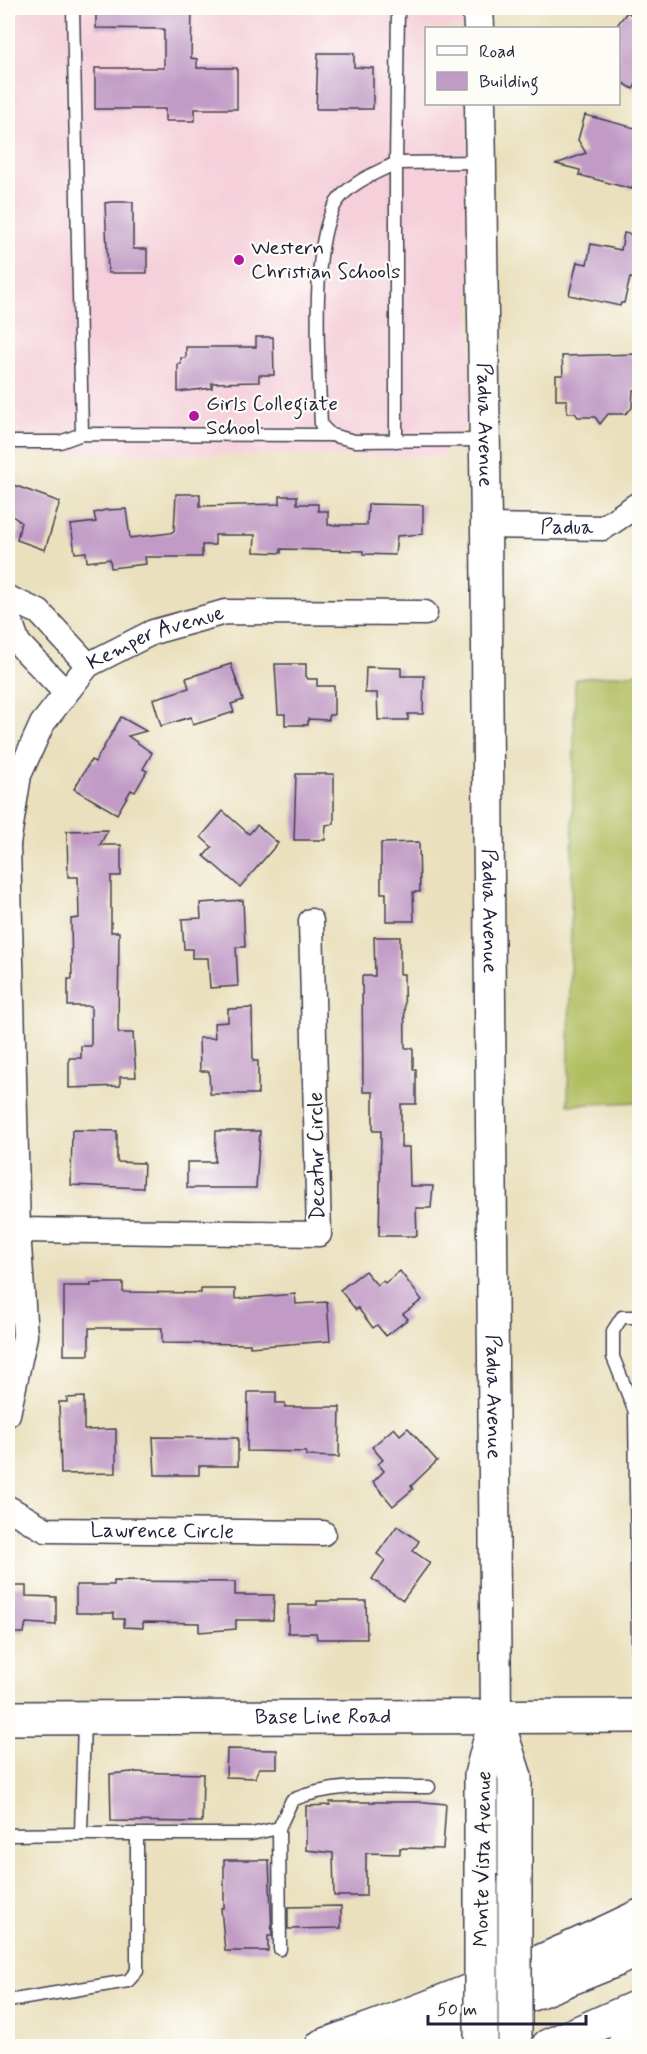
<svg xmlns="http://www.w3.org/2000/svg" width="647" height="2054" viewBox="0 0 647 2054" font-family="Mynerve,sans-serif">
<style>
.built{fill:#f5cfda}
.grass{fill:#b0be60;stroke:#69704e;stroke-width:1.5}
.building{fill:#c19bc6}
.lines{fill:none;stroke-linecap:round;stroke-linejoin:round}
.service-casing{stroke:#403e4e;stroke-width:15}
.minor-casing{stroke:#403e4e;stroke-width:27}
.tertiary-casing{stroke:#403e4e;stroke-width:33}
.primary-casing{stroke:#403e4e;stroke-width:36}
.motorway-casing{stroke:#403e4e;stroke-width:36}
.service{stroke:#fff;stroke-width:12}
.minor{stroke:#fff;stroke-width:24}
.tertiary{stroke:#fff;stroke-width:30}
.primary{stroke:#fff;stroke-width:33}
.motorway{stroke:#fff;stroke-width:33}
.primary-bridge-casing{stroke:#403e4e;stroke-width:36;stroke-linecap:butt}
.primary-bridge{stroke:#fff;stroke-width:33}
.poi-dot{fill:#b5179e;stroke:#fdfcf7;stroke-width:2}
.labels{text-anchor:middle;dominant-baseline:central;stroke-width:4.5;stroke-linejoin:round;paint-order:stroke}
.poi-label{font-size:21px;fill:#22223b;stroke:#fdfcf7;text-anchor:start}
.street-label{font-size:21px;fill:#22223b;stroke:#fdfcf7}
</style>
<rect width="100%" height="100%" fill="#fdfcf7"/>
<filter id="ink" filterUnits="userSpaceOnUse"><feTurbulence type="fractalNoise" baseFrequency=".0167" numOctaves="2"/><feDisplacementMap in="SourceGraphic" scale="12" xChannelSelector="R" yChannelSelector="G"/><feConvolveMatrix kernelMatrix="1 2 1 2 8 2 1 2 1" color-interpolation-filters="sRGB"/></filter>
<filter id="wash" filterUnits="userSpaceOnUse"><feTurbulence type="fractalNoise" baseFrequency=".008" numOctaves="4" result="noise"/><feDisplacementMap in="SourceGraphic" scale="24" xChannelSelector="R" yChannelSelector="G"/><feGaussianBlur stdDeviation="1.35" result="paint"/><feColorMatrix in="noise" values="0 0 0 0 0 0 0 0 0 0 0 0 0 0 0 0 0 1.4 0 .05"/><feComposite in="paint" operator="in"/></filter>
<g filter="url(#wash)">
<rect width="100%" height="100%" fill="#eae0bd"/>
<path class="built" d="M8,8H466V28H426V104H467L472,416L442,457L8,453Z"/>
<path class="grass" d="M639,673V1102L568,1105L575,679Z"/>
<g id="blocks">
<g class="building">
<path d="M96,8H192L191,58L197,59V68H237V109H195V121H165V109H95V68H164V29L96,28Z"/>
<path d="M627,12L639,19V80L633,89L618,80V24Z"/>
<path d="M318,53H354V67L373,68V109H316Z"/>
<path d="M585,115L639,129V161L632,189L579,175L580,170L556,164L586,153L578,140Z"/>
<path d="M112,202H133V249H147V273H108L105,203Z"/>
<path d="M624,233L639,236V279L630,278L624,303H621L620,306L569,295L577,262L587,264L591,244L621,250Z"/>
<path d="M256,337H273L274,375H259V382L212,383V388L178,392V364H181V358H186V347H256Z"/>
<path d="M639,354V390H633L632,408L625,414H608L600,424L595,417H578L575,413H567V400H556V375H563L562,356Z"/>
<path d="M8,483L60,502L45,550L17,540L21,522L8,513Z"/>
<path d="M176,494H200V506L280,504V496H297V504H318V511H328V525H367L368,504L423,505V534L397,536L395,555L363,554V551L281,549V553L254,552L255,535H215V545H202V557H145L146,564L111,568L110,559L87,562L86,552L75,553L71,525L96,522L94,513L106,510L126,509L130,538L170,533L174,531Z"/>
<path d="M231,664L243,700L231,704L234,712L193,725L191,717L161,726L153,699L189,688L186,678Z"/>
<path d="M275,664H306V676L308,679H317V686H334V715H329V720L308,719V725H285V714H278Z"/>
<path d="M366,667L401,668V676H424L423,714H408V720H378L377,693H365Z"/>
<path d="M121,717L146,731L128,736L152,753L143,769L147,771L135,792L131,790L117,814L74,789L91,760L95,762Z"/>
<path d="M296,774H334V824L326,825L325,840H294Z"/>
<path d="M223,811L249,834L257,825L278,843L240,887L204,856L212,847L201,837Z"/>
<path d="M108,830L100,845H121V876H111V932H119L118,1030L119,1033H133L136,1077H120V1086L69,1088V1058H81V1046H91V1006H68V979H72L71,919L79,918L78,877H68L67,831Z"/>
<path d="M419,842L420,892H413L414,921H386V893H381V843Z"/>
<path d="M243,900L245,947H236L238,986L210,988L208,958H192V949H184L182,919L201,918L200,903Z"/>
<path d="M374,937H400V974H404L405,1048H413V1069H416V1104H401V1147H409L410,1186H433L431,1208H416L417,1236H379L381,1131H373V1092H363L362,976H375Z"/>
<path d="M252,1008L253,1061H258V1094H210L209,1071H200L199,1038H215L214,1023L228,1022V1009Z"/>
<path d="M72,1130L117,1131V1162L144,1163L143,1188L71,1185Z"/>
<path d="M216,1131H260L256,1188H187V1162H215Z"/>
<path d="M365,1271L377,1285L383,1281L385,1283L400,1271L422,1300L403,1314L408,1319L386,1336L377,1325L373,1328L358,1308L356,1310L340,1290Z"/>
<path d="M91,1283H123V1292L201,1293V1289H235V1299L295,1294L296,1304L327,1302L330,1341L250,1347V1344L162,1343V1328H89V1355H64V1286H91Z"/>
<path d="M248,1392H276V1403H285V1407H340L339,1457L306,1456V1452L247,1451Z"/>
<path d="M84,1397V1430L116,1429V1473L61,1474L59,1402H67V1398Z"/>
<path d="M394,1428L400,1435L408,1428L437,1461L411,1486L413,1489L393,1506L373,1482L384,1471L378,1464L383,1460L372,1447Z"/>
<path d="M153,1437L238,1438V1466H199V1475H155Z"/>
<path d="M397,1526L419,1541L413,1551L430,1563L403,1600L372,1579L385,1560L377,1554Z"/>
<path d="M114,1581L235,1582V1595H274L273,1620H236V1629L199,1632V1623L143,1622V1628L124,1627V1619H114V1613H76V1585H114Z"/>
<path d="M8,1586H26V1596L56,1597V1625L26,1623L24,1633H8Z"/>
<path d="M317,1601H366L367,1639H317L316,1633H288V1605H317Z"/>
<path d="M227,1749L277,1750V1768H259L255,1778L226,1777Z"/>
<path d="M132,1772L203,1774L202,1822L111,1821L110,1774Z"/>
<path d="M330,1802H425L446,1804L443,1849L400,1848V1854L366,1853V1896H334L333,1853L306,1850V1806L330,1805Z"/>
<path d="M224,1860H269L272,1936H268V1951H225L221,1908H224Z"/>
<path d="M341,1906V1928L288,1929V1907Z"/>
</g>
</g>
</g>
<g filter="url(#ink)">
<use href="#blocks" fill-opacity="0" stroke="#403e4e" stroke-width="1.5"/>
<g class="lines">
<defs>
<g id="service">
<path d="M73,8L82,434"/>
<path d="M398,8L396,163C376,173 349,183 336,203C309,248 319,371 321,425L331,435L355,441L485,440"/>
<path d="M396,441V163L481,162"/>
<path d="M8,442H60L82,434L331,435"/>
<path d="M639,1715L635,1412L613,1357V1331L622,1317H640"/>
<path d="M84,1719L81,1834H251L279,1828L292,1800C336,1782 382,1787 429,1787"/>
<path d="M279,1828L280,1949"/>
<path d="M8,1835L81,1834"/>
<path d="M8,2001L128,1981L137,1971V1835"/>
</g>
<g id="minor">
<path id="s1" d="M486,526L603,528L640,503"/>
<path d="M8,598L39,612L88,665"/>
<path d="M8,615L18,643L65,692"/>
<path id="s2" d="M8,844L19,775L42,724L88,665L153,632L225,612L425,613"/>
<path d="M8,847L18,1230L25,1336L8,1414"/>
<path d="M18,1230L319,1234L311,921"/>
<path id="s3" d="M8,1508L46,1530L323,1533"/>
</g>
<g id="tertiary">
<path d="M478,8L479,28"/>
<path id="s4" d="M480,104L486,526L496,1717"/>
</g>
<g id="primary">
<path d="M496,1717L515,1777V1874"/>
<path id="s5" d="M8,1718L640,1716"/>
<path d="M481,1885V1775L496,1717"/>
</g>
<g id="motorway">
<path d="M322,2046C430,2009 536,1966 640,1916"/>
<path d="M402,2046L616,1960L640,1948"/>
<path d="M548,2046L640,2006"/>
<path d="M624,2046L640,2040"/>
</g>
</defs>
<use href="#service" class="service-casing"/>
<use href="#minor" class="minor-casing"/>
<use href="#tertiary" class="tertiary-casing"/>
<use href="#primary" class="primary-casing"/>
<use href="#motorway" class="motorway-casing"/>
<use href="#service" class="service"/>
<use href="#minor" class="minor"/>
<use href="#tertiary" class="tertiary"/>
<use href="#primary" class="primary"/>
<use href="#motorway" class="motorway"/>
<defs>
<g id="primary-bridge">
<path d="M515,1874V2046"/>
<path d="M481,1885V2046"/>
</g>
</defs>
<use href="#primary-bridge" class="primary-bridge-casing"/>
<use href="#primary-bridge" class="primary-bridge"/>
</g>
</g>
<g class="poi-dot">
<circle cx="239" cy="260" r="6"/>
<circle cx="194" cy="416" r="6"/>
</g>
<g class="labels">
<g class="poi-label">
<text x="251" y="248">Western<tspan x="251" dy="24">Christian Schools</tspan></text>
<text x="206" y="404">Girls Collegiate<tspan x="206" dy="24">School</tspan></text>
</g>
<g class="street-label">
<text stroke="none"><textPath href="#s4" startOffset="321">Padua Avenue</textPath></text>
<text stroke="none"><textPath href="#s1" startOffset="81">Padua</textPath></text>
<text stroke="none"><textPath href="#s2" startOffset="274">Kemper Avenue</textPath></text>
<text stroke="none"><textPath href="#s4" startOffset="807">Padua Avenue</textPath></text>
<text transform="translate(317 1156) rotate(-91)">Decatur Circle</text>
<text stroke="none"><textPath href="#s4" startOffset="1293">Padua Avenue</textPath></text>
<text stroke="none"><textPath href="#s3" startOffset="160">Lawrence Circle</textPath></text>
<text stroke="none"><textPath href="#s5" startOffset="315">Base Line Road</textPath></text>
<text transform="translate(483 1859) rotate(-89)">Monte Vista Avenue</text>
</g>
</g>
<rect width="647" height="2054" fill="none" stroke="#fdfcf7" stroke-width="30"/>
<rect x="425" y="27" width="195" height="78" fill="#fdfcf7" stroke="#a5a5ac" stroke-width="1.5"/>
<rect x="437" y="46" width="30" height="9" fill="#ffffff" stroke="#a5a5ac" stroke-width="1.5"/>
<text x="479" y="57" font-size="18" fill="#22223b">Road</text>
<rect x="437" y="72" width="30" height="18" fill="#c19bc6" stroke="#a5a5ac" stroke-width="1.5"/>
<text x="479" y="87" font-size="18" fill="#22223b">Building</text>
<path d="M428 2015v9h158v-9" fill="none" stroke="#22223b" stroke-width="3"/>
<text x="437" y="2015" font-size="18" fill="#22223b" stroke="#fdfcf7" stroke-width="4.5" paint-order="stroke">50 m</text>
</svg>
